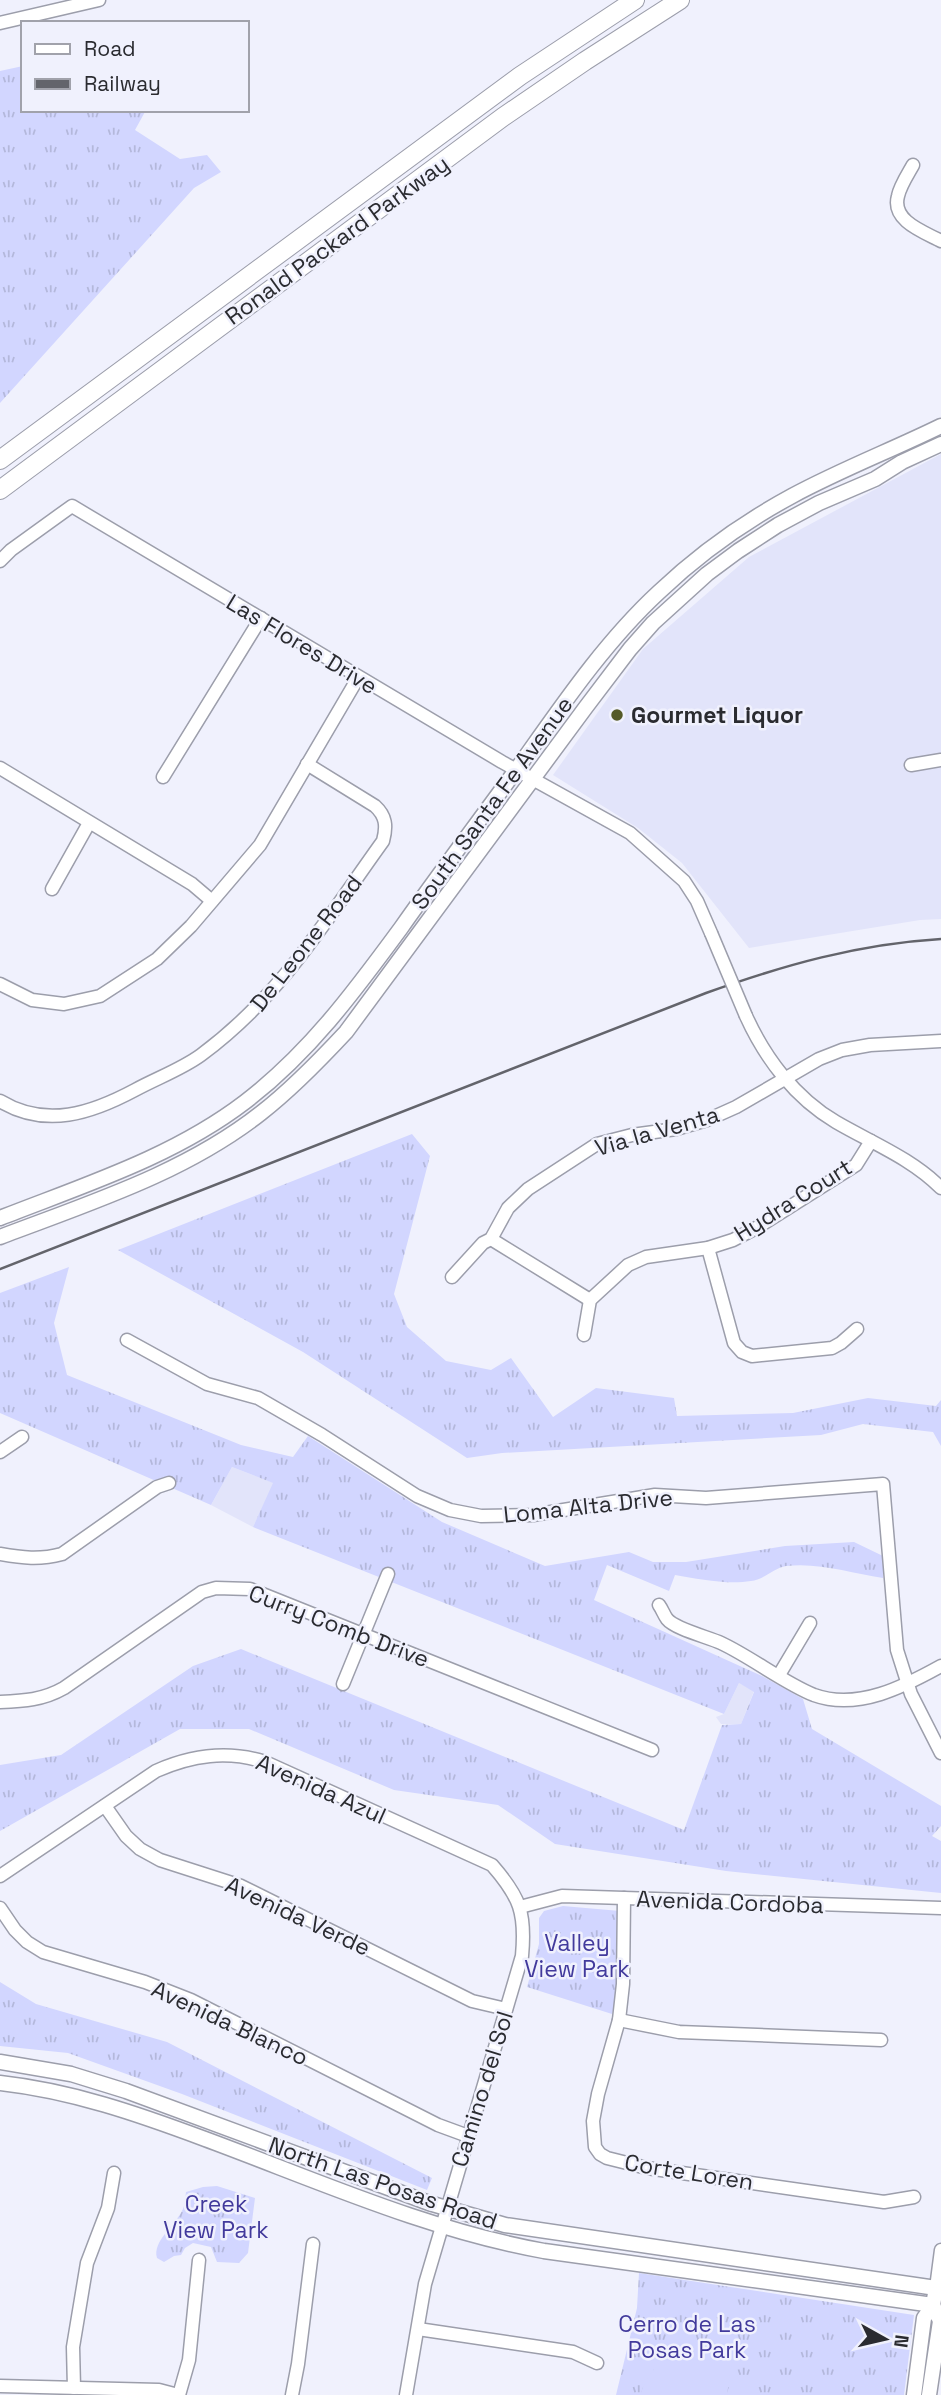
<svg xmlns="http://www.w3.org/2000/svg" width="941" height="2395" viewBox="0 0 941 2395" font-family="'Space Grotesk',sans-serif">
<style>
.built{fill:#e2e4fa}
.grass{fill:url(#grass-tufts)}
.garden{fill:#d2d6ff}
.lines{fill:none;stroke-linecap:round;stroke-linejoin:round}
.minor-casing{stroke:#9c9eab;stroke-width:15}
.major-casing{stroke:#9c9eab;stroke-width:17}
.highway-casing{stroke:#9c9eab;stroke-width:20}
.minor{stroke:#fff;stroke-width:12}
.major{stroke:#fff;stroke-width:14}
.highway{stroke:#fff;stroke-width:18}
.rail{stroke:#63646b;stroke-width:2.5}
.minor-bridge-casing{stroke:#9c9eab;stroke-width:15;stroke-linecap:butt}
.minor-bridge{stroke:#fff;stroke-width:12}
.poi-dot{fill:#555a28;stroke:#f0f1fd;stroke-width:2.5}
.labels{text-anchor:middle;dominant-baseline:central;stroke-width:5;stroke-linejoin:round;paint-order:stroke}
.street-label{font-size:23px;fill:#2a2b30;stroke:#f0f1fd}
.poi-label{font-size:23px;font-weight:bold;fill:#2a2b30;stroke:#f0f1fd;text-anchor:start}
.park-label{font-size:23px;fill:#423a9c;stroke:#f0f1fd}
</style>
<defs>
<pattern id="grass-tufts" width="24" height="20" patternUnits="userSpaceOnUse" patternTransform="scale(1.75)"><rect width="24" height="20" fill="#d2d6ff"/><path d="M3 7l-1-3M5 7V3M7 7l1-3M15 17l-1-3M17 17v-4M19 17l1-3" fill="none" stroke="#b4b8db"/></pattern>
</defs>
<rect width="100%" height="100%" fill="#f0f1fd"/>
<g class="built">
<path d="M941,454V919L920,920L749,948L682,863L638,828L553,775L643,649L749,557Z"/>
<path d="M232,1467L274,1483L253,1527L211,1505Z"/>
<path d="M739,1683L754,1691L741,1724H721L716,1717L724,1714Z"/>
</g>
<g class="grass">
<path d="M23,66V110H146L135,130L180,159L207,155L221,172L194,188L0,403V71Z"/>
<path d="M412,1134L430,1156L394,1294L407,1327L446,1361L491,1370L511,1358L553,1417L596,1388L674,1398L677,1416L793,1413L868,1398L936,1406L941,1400V1446L933,1432L863,1424L821,1435L502,1453L467,1458L303,1352L118,1250Z"/>
<path d="M69,1267L54,1323L67,1375L241,1445L293,1457L308,1436L442,1522L545,1566L629,1552L653,1562H686L785,1546L854,1542L883,1556V1578C851,1573 818,1562 786,1566C774,1568 763,1580 751,1581C727,1585 699,1579 675,1575L669,1591L607,1565L594,1600L762,1676L803,1699L812,1729L941,1806V1826L932,1836L941,1841V1893L726,1871L555,1844L498,1805L394,1790L249,1729H180L0,1831V1765L61,1755L193,1666L241,1649L684,1830L722,1725L741,1724L754,1692L739,1683L724,1714L253,1527L273,1483L232,1467L211,1505L0,1413V1293Z"/>
<path d="M563,1906L620,1911L616,2002L612,2014L527,1987L539,1944V1918L544,1911Z"/>
<path d="M0,1982L36,2004L167,2042L432,2178L427,2190L182,2094L68,2053L0,2046Z"/>
<path d="M217,2186L255,2198L248,2253L239,2263L217,2262L211,2247L193,2243L185,2248L181,2255L174,2256L164,2262L157,2258C152,2241 176,2225 183,2209C185,2204 185,2198 186,2192L203,2187Z"/>
<path d="M639,2273L914,2315L904,2395H616L637,2308Z"/>
</g>
<path class="garden" d="M735,2339L727,2395H640C654,2351 693,2341 735,2339Z"/>
<g class="lines">
<defs>
<g id="minor">
<path d="M0,23L99,0"/>
<path d="M913,165C908,174 900,186 898,196C891,221 924,232 941,241"/>
<path d="M0,561L11,550L72,506L502,762L630,833L684,881L697,901L711,933"/>
<path d="M911,765L941,760"/>
<path d="M0,768L192,884L212,901"/>
<path d="M163,777L261,618"/>
<path d="M52,889L89,823"/>
<path d="M0,984L32,1000L64,1004L100,996L157,959L191,926L260,845L358,678"/>
<path d="M746,1016C765,1058 795,1098 836,1122C872,1143 911,1158 941,1188"/>
<path d="M0,1101C46,1129 92,1113 135,1090C157,1078 182,1069 201,1055C281,996 326,920 383,841C387,826 386,816 375,806L307,764"/>
<path d="M491,1239L590,1300"/>
<path d="M708,1248L734,1343L742,1352L752,1356L832,1348L841,1343L857,1329"/>
<path d="M452,1277L483,1243L491,1239L508,1208L528,1189L597,1144L632,1135L676,1129L707,1120L736,1107L819,1059L842,1050L870,1045L941,1041"/>
<path d="M584,1335L590,1300L628,1265L646,1257L708,1248L733,1240L758,1227L856,1165L871,1141"/>
<path d="M127,1340L207,1384L258,1398L322,1435L417,1496L450,1510L481,1516L533,1515L655,1495L706,1498L883,1484L897,1650L911,1694L941,1753"/>
<path d="M0,1452L22,1437"/>
<path d="M0,1554C22,1558 40,1560 62,1554L157,1487L169,1483"/>
<path d="M659,1605C662,1609 664,1615 667,1619C675,1629 708,1637 721,1643C751,1657 784,1683 814,1695C858,1711 905,1686 941,1666"/>
<path d="M779,1675L810,1623"/>
<path d="M343,1684L388,1574"/>
<path d="M0,1702C24,1701 43,1700 64,1688L202,1592L216,1588L250,1589L652,1750"/>
<path d="M105,1806L126,1836L140,1849L160,1860L241,1886L472,2001L506,2009"/>
<path d="M0,1876L156,1771C192,1755 227,1750 265,1762L492,1865C520,1897 526,1913 522,1956L425,2284L406,2395"/>
<path d="M624,1898L623,1984L619,2020L598,2094L593,2121L595,2147L600,2154L607,2158L647,2168L884,2202L914,2197"/>
<path d="M520,1907L562,1896L941,1908"/>
<path d="M0,1908L15,1930L27,1942L43,1952L145,1982L191,2000L438,2125L468,2136"/>
<path d="M619,2020L679,2032L881,2040"/>
<path d="M941,2250L936,2288H941"/>
<path d="M418,2329L573,2352L597,2363"/>
<path d="M0,2386L159,2390L178,2395"/>
<path d="M74,2388L73,2347L87,2263L108,2208L114,2173"/>
<path d="M179,2395L189,2360L199,2260"/>
<path d="M292,2395L298,2364L313,2244"/>
</g>
<g id="major">
<path d="M0,1218C84,1185 173,1157 245,1102C309,1053 354,992 401,928C441,871 483,816 524,759C565,701 607,640 659,592C699,554 744,522 792,496C840,470 892,450 941,426"/>
<path d="M0,1237C89,1203 185,1173 261,1113C292,1089 319,1061 346,1032L586,707L630,649L653,623L707,574L738,551L778,525L819,503L875,479L902,462L941,444"/>
<path d="M0,2062L71,2074L126,2091L429,2203L505,2225L936,2288L933,2305L924,2318L914,2395"/>
<path d="M0,2083C72,2091 138,2114 205,2139C316,2180 427,2230 544,2251L933,2305"/>
<path d="M929,2395L940,2321L933,2305"/>
</g>
<g id="highway">
<path d="M0,460L520,76L635,0"/>
<path d="M0,490L503,117L585,61L680,0"/>
</g>
</defs>
<use href="#minor" class="minor-casing"/>
<use href="#major" class="major-casing"/>
<use href="#highway" class="highway-casing"/>
<use href="#minor" class="minor"/>
<use href="#major" class="major"/>
<use href="#highway" class="highway"/>
<path class="rail" d="M0,1269L706,993C784,965 858,944 941,939"/>
<defs>
<path id="minor-bridge" d="M711,933L746,1016"/>
</defs>
<use href="#minor-bridge" class="minor-bridge-casing"/>
<use href="#minor-bridge" class="minor-bridge"/>
</g>
<circle class="poi-dot" cx="617" cy="715" r="7"/>
<g class="labels">
<g class="street-label">
<text transform="translate(337 240) rotate(-36)">Ronald Packard Parkway</text>
<text transform="translate(302 644) rotate(31)">Las Flores Drive</text>
<text transform="translate(492 803) rotate(-54)">South Santa Fe Avenue</text>
<text transform="translate(306 943) rotate(-52)">De Leone Road</text>
<text transform="translate(657 1131) rotate(-16)">Via la Venta</text>
<text transform="translate(793 1200) rotate(-32)">Hydra Court</text>
<text transform="translate(588 1506) rotate(-6)">Loma Alta Drive</text>
<text transform="translate(339 1626) rotate(21)">Curry Comb Drive</text>
<text transform="translate(321 1789) rotate(24)">Avenida Azul</text>
<text transform="translate(730 1902) rotate(2)">Avenida Cordoba</text>
<text transform="translate(298 1916) rotate(25)">Avenida Verde</text>
<text transform="translate(230 2023) rotate(25)">Avenida Blanco</text>
<text transform="translate(482 2089) rotate(-73)">Camino del Sol</text>
<text transform="translate(689 2172) rotate(9)">Corte Loren</text>
<text transform="translate(383 2183) rotate(19)">North Las Posas Road</text>
</g>
<g class="poi-label">
<text x="631" y="715">Gourmet Liquor</text>
</g>
<g class="park-label">
<text x="577" y="1943">Valley<tspan x="577" dy="26">View Park</tspan></text>
<text x="216" y="2204">Creek<tspan x="216" dy="26">View Park</tspan></text>
<text x="687" y="2324">Cerro de Las<tspan x="687" dy="26">Posas Park</tspan></text>
</g>
</g>
<rect x="21" y="21" width="228" height="91" fill="#f0f1fd" stroke="#a1a2ab" stroke-width="2"/>
<rect x="35" y="44" width="35" height="10" fill="#ffffff" stroke="#a1a2ab" stroke-width="2"/>
<text x="84" y="56" font-size="21" fill="#2a2b30">Road</text>
<rect x="35" y="79" width="35" height="10" fill="#63646b" stroke="#a1a2ab" stroke-width="2"/>
<text x="84" y="91" font-size="21" fill="#2a2b30">Railway</text>
<g transform="translate(885 2339) rotate(98)" stroke="#f0f1fd" stroke-width="5" paint-order="stroke">
<path d="M0-5L12 26L0 18L-12 26Z" fill="#2a2b30"/>
<text y="-10" font-size="19" font-weight="bold" text-anchor="middle" fill="#2a2b30">N</text>
</g>
</svg>
